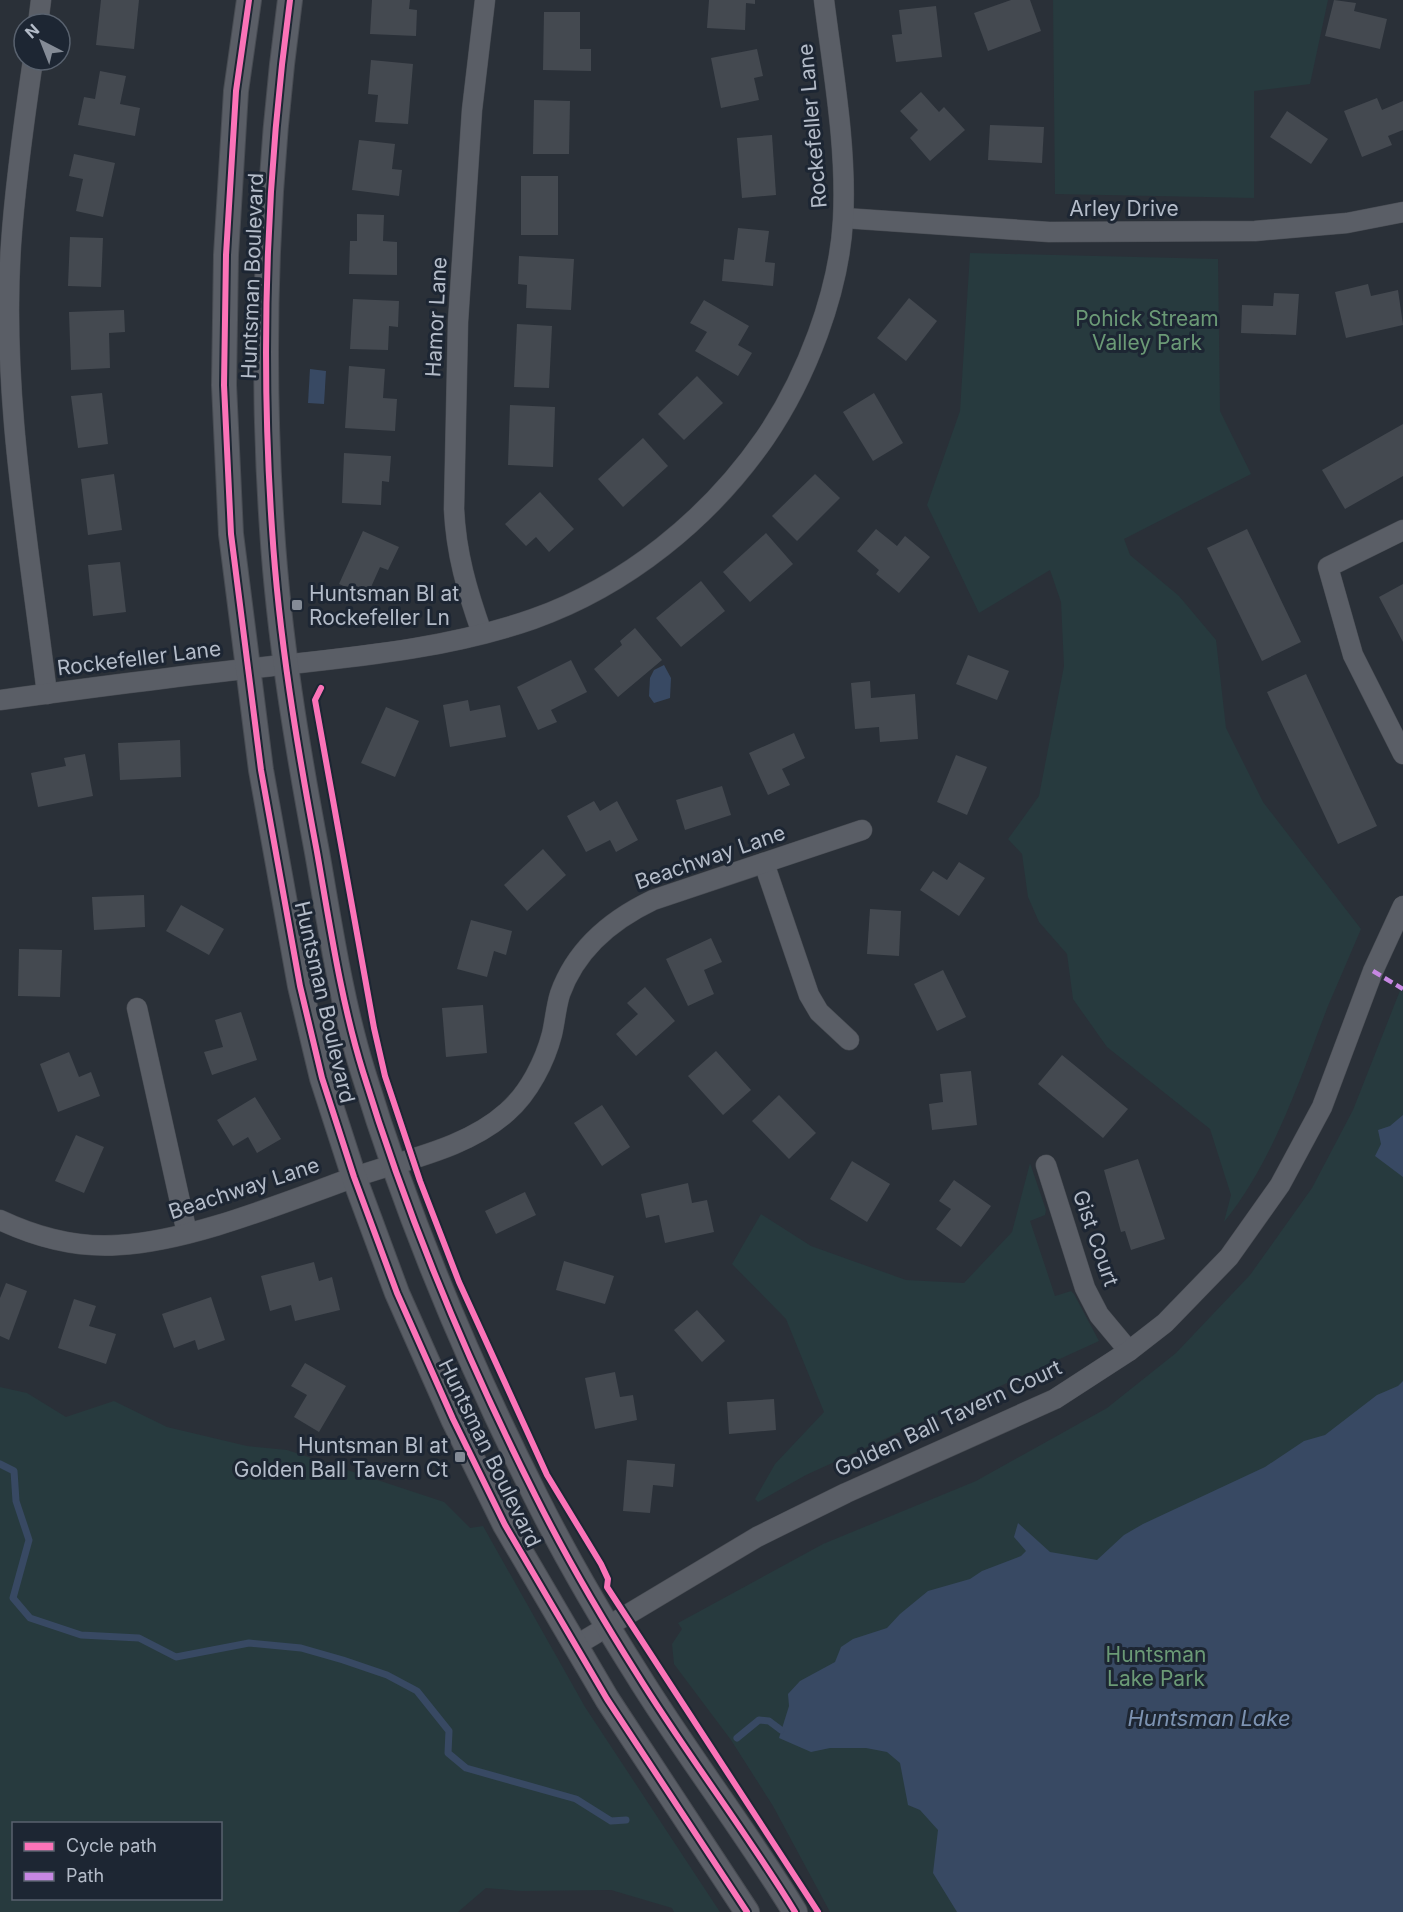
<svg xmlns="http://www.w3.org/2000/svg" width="1403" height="1912" viewBox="0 0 1403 1912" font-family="Inter,sans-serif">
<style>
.green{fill:#273a3e;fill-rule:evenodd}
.water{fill:#384963}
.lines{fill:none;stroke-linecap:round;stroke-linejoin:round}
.stream{stroke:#384963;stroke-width:7}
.building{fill:#444950}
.minor-casing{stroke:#484c53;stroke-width:21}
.tertiary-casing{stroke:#484c53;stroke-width:26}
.minor{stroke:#5a5e66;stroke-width:20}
.tertiary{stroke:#5a5e66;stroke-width:24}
.quiet{stroke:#c787e3;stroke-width:4.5;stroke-dasharray:9 4.5;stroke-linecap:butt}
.cycleway-casing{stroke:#1d2633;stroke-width:10}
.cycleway{stroke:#fb73b8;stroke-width:6}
.poi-dot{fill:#848b96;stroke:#1d2633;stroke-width:2}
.labels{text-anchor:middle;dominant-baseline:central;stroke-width:6;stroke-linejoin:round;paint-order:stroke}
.street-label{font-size:21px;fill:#b4bcc9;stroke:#1d2633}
.park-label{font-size:21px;fill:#6b9a76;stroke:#1d2633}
.poi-label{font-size:21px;fill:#b4bcc9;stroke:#1d2633;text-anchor:start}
.water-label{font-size:22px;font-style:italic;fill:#7c92b1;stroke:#1d2633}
</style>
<rect width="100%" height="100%" fill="#2a3038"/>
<g class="green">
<path d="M1053,0H1328L1310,84L1254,91V198L1055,194Z"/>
<path d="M970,253L1218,259L1220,411L1251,474L1124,539L1130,555L1179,596L1216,640L1226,728L1263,802L1361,929C1350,955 1339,980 1328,1006C1299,1081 1275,1158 1224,1222L1231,1195L1210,1129L1107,1047L1073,999L1067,954L1039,922L1028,897L1022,854L1008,839L1039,796L1064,666L1061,602L1050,570L979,613L927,505L960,411Z"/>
<path d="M1403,983V1912H830L773,1806L731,1740L674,1664L672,1644L682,1629L678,1623L823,1544L976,1481L1107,1408L1176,1353L1250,1275L1312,1188L1353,1110Z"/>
<path d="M1030,1163L1046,1210L1045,1215L1030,1221L1055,1296L1071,1291L1074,1294L1099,1341L806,1475L758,1502L755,1499L775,1464L824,1412L786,1319L732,1264L761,1214L811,1246L906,1280L964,1283L1012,1232Z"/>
<path d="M0,1387L27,1393L66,1417L114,1401L167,1427L247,1446L287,1450L444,1502L470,1528L483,1526L585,1707L720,1912H674L672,1908L611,1890L521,1891L486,1888L458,1912H0ZM14,1824H220V1898H14Z"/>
</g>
<g class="water">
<path d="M310,369L326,371L324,404L308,403Z"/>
<path d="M664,665L671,678L670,698L654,703L649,696L650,678L654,670Z"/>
<path d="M1403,1115V1177L1375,1156L1381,1144L1378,1130L1390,1126Z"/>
<path d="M1403,1381V1912H957L933,1873L938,1830L920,1810L908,1805L900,1763L887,1752L866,1748H830L811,1752L779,1738L789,1706L788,1694L800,1681L835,1662L841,1647L853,1639L887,1628L900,1614L928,1591L970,1579L982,1571L1021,1556L1026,1551L1014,1537L1018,1523L1050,1552L1097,1560L1124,1535L1143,1524L1265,1467L1304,1441L1325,1435L1377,1395L1398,1386Z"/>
</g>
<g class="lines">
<g class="stream">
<path d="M0,1464L14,1471L16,1501L29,1540L13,1598L30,1618L81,1635L139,1638L176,1657L249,1643L301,1648L343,1660L387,1675L417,1691L449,1731L448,1753L466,1768L576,1799L611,1821L626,1820"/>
<path d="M737,1738L759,1720L769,1721L781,1730"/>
</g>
</g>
<g class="building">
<path d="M101,0H139L134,49L96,45Z"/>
<path d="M372,0H410L409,9L417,10L416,36L370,34Z"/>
<path d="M709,0H755V4L746,3L745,30L707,28Z"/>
<path d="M1011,0H1030L1041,31L988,51L974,13Z"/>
<path d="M1334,0L1356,3L1354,11L1387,19L1380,49L1325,36Z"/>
<path d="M936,6L942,57L896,62L892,35L902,34L899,10Z"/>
<path d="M544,12H580V49H591V71L543,70Z"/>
<path d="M757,49L763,76L754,78L759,100L721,108L711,58Z"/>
<path d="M371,60L413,64L408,124L375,122L378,95L368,94Z"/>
<path d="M100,71L126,76L120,104L140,108L135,136L78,125L84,97L95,99Z"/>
<path d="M921,92L939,112L944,107L965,130L930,161L910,138L918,130L900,111Z"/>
<path d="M1377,98L1382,110L1403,101V130L1388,136L1392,145L1362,157L1344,111Z"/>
<path d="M534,100L570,101L569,154H533Z"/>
<path d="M1287,111L1328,139L1311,164L1270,137Z"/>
<path d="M990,125L1044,127L1042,163L988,160Z"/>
<path d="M772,135L776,195L742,198L737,138Z"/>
<path d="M359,140L395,144L392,169L402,170L399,196L352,190Z"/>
<path d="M74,154L115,163L103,217L76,211L83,179L69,176Z"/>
<rect x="521" y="176" width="37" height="59"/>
<path d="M357,214L384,215L383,241L397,242V275L349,274L350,241H357Z"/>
<path d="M738,228L769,231L765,262L775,263L773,286L722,281L724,259L734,260Z"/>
<path d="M70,237L103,238L101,287L68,286Z"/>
<path d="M519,256L574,259L571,310L526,308L527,285L518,284Z"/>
<path d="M1368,284L1371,296L1398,290L1403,325L1346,338L1335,292Z"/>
<path d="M1274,293L1299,294L1296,335L1241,333L1242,305L1273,306Z"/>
<path d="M909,298L937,321L906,361L877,338Z"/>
<path d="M353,299L399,301L398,327L389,326L388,350L350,349Z"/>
<path d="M704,300L749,326L738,345L752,353L738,376L695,351L707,332L690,323Z"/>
<path d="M124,310L125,332L109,333L110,368L71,370L69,312Z"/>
<path d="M517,324L552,326L549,388L514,387Z"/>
<path d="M349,366L385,369L383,398L397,399L395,431L345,428Z"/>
<path d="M697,376L723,403L684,440L658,414Z"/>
<path d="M102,393L108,444L78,448L71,396Z"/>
<path d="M874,393L903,443L873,461L843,412Z"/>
<path d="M510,405L555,407L553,467L508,465Z"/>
<path d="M1403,424V476L1345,509L1322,470Z"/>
<path d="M643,438L668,466L623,507L598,479Z"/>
<path d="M344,453L391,456L389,482L382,481L381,505L342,503Z"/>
<path d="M114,474L122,530L88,535L81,479Z"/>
<path d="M815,474L840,498L797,541L772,516Z"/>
<path d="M540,492L574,529L549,552L536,537L526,546L505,524Z"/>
<path d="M876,529L897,546L905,536L930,557L899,593L876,574L879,570L857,551Z"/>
<path d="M1247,529L1301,642L1262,661L1207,548Z"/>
<path d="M363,531L399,547L388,570L380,567L367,596L339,584Z"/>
<path d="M766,533L793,564L750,602L723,572Z"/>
<path d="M120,562L126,612L93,616L88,565Z"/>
<path d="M701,581L725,611L681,647L656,618Z"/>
<path d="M1403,584V642L1379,597Z"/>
<path d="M635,628L662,660L618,697L594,669L622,645L620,641Z"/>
<path d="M968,655L1009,671L997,700L956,684Z"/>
<path d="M571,660L587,692L551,710L557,722L538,730L517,687Z"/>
<path d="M1306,674L1377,826L1338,844L1267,692Z"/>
<path d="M870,681L871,698L915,694L918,739L880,742L879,727L855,729L851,683Z"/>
<path d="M468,700L470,711L500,705L506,737L450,747L443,705Z"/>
<path d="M386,707L419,721L395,777L361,763Z"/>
<path d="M794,733L805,758L782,769L790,785L768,795L749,753Z"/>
<path d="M180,740L181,777L120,780L118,743Z"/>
<path d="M85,754L93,796L38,807L31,773L66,766L64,758Z"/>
<path d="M956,755L987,767L967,815L937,802Z"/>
<path d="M722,786L731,815L685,830L676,800Z"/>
<path d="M594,801L600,811L617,801L638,840L616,852L610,840L586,852L567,816Z"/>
<path d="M543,849L566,875L527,911L504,885Z"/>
<path d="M959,862L985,878L959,916L920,890L933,871L947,880Z"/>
<path d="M144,895L145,927L94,930L92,897Z"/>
<path d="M181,905L224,929L209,955L166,931Z"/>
<path d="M870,909L901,911L899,956L867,954Z"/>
<path d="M471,920L512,931L506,955L494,951L487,977L457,969Z"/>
<path d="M711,938L722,962L704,970L714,994L688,1006L666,959Z"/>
<path d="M19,949L62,950L60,997L18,996Z"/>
<path d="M943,970L966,1017L937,1031L914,984Z"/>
<path d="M645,987L675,1021L636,1056L616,1034L638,1014L627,1003Z"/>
<path d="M483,1005L487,1053L446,1057L442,1008Z"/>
<path d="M241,1012L257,1060L212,1075L204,1052L223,1047L215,1020Z"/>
<path d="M716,1051L751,1090L723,1115L688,1076Z"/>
<path d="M69,1052L79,1077L91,1072L100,1096L58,1112L40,1064Z"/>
<path d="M1062,1055L1128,1109L1103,1138L1038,1084Z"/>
<path d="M971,1071L977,1125L932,1130L929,1104L943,1102L940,1074Z"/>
<path d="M779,1095L816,1133L789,1159L752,1121Z"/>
<path d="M255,1097L281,1139L257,1153L248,1137L233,1146L217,1120Z"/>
<path d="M602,1105L630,1147L602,1166L574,1123Z"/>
<path d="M76,1135L104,1147L84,1193L55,1181Z"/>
<path d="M1138,1159L1165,1239L1131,1250L1125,1231L1121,1232L1104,1170Z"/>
<path d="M852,1161L890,1184L867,1222L830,1199Z"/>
<path d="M954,1180L991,1206L961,1247L936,1229L951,1209L939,1201Z"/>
<path d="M688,1183L692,1203L707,1200L714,1232L665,1243L659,1215L646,1218L641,1194Z"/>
<path d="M525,1192L536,1215L496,1234L485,1211Z"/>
<path d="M564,1261L614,1276L605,1304L556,1290Z"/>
<path d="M314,1262L319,1281L332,1277L340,1310L295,1321L291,1305L270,1311L261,1276Z"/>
<path d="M6,1283L27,1291L9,1340L0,1336V1298Z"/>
<path d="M211,1297L225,1340L198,1350L195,1340L174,1348L162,1314Z"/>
<path d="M74,1299L96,1306L89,1326L116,1334L106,1364L58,1348Z"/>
<path d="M697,1310L725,1341L702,1362L674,1330Z"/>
<path d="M305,1363L346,1386L319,1432L294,1417L307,1395L291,1386Z"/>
<path d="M615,1372L620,1397L633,1395L637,1420L595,1429L585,1378Z"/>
<path d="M774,1399L776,1430L729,1434L727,1402Z"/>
<path d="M627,1460L675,1464L673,1487L653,1485L650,1513L623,1511Z"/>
</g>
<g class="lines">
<defs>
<g id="minor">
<path d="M38,24L41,0"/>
<path d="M33,60C24,121 15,184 11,245C1,395 29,546 47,694"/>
<path d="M844,218L1049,232L1255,231L1347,223L1403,212"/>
<path d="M1403,530L1328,567L1353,655L1403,754"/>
<path d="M482,633C467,591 456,553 454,509L458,322L472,110L485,0"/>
<path d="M0,700C88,688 176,676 264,667C354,657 447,649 533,619C626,586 709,519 765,438C806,378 839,293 843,220C847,147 833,72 824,0"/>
<path d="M764,863L809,995L819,1012L849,1040"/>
<path d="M137,1008L187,1233"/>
<path d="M1046,1165L1085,1288L1099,1315L1129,1351"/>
<path d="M0,1220C36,1237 78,1248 119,1245C193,1241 287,1201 358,1176C407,1159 467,1148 507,1112C529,1093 545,1061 552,1034C555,1021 556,1007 560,994C576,949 611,920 653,900L862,830"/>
<path d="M575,1646L757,1537L846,1493L1055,1399L1129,1351L1165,1323L1229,1257L1280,1185L1322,1107L1373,971L1403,906"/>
</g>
<g id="tertiary">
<path d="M249,0L236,91L226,255L224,385L231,534L261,770L300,986L322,1078L354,1177L397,1293L453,1419L505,1525L607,1699L747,1912"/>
<path d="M290,0C266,176 260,352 272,529C279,638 297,746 317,852C330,926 341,1001 363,1072C408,1219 467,1360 536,1497C566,1557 601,1617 637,1674C687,1755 745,1830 795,1912"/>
</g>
</defs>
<use href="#minor" class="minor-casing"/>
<use href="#tertiary" class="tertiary-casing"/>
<use href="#minor" class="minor"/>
<use href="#tertiary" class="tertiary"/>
<path class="quiet" d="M1373,971L1403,989"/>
<defs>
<g id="cycleway">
<path d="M249,0L236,91L226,255L224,385L231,534L261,770L300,986L322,1078L354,1177L397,1293L453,1419L505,1525L607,1699L747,1912"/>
<path d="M290,0C266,176 260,352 272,529C279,638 297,746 317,852C330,926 341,1001 363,1072C408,1219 467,1360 536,1497C566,1557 601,1617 637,1674C687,1755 745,1830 795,1912"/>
<path d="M321,688L315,700L374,1028L385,1076L420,1181L459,1282L547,1475L601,1564L608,1579L607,1587L818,1912"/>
</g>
</defs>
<use href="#cycleway" class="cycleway-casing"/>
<use href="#cycleway" class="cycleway"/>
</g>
<g class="poi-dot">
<rect x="291" y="599" width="12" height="12" rx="3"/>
<rect x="454" y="1451" width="12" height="12" rx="3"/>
</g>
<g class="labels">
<g class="street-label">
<text transform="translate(812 126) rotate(-95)">Rockefeller Lane</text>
<text x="1124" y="208">Arley Drive</text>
<text transform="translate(252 276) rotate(-88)">Huntsman Boulevard</text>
<text transform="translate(436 317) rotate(-87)">Hamor Lane</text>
<text transform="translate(139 658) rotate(-7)">Rockefeller Lane</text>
<text transform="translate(710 857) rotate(-19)">Beachway Lane</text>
<text transform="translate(325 1002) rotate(77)">Huntsman Boulevard</text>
<text transform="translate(244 1188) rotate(-18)">Beachway Lane</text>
<text transform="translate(1096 1238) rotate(71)">Gist Court</text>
<text transform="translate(948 1418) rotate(-25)">Golden Ball Tavern Court</text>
<text transform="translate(490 1453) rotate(64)">Huntsman Boulevard</text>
</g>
<g class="park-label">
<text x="1147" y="318">Pohick Stream<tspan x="1147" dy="24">Valley Park</tspan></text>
<text x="1156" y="1654">Huntsman<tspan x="1156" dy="24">Lake Park</tspan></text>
</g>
<g class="poi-label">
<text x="309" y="593">Huntsman Bl at<tspan x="309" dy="24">Rockefeller Ln</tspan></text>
<text x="448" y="1445" text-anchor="end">Huntsman Bl at<tspan x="448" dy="24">Golden Ball Tavern Ct</tspan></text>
</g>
<g class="water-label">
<text x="1209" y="1718">Huntsman Lake</text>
</g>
</g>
<rect x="12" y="1822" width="210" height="78" fill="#1d2633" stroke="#59626f" stroke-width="1.5"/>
<rect x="24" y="1842" width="30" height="9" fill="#fb73b8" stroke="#59626f" stroke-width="1.5"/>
<text x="66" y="1852" font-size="18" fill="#b4bcc9">Cycle path</text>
<rect x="24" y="1872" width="30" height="9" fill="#c787e3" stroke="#59626f" stroke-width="1.5"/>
<text x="66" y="1882" font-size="18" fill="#b4bcc9">Path</text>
<g transform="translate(42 42) rotate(318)"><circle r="28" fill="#1d2633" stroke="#59626f" stroke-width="1.5"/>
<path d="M0-4.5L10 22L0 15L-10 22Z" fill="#848b96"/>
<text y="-9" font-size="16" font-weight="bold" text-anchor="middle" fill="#b4bcc9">N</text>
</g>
</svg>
